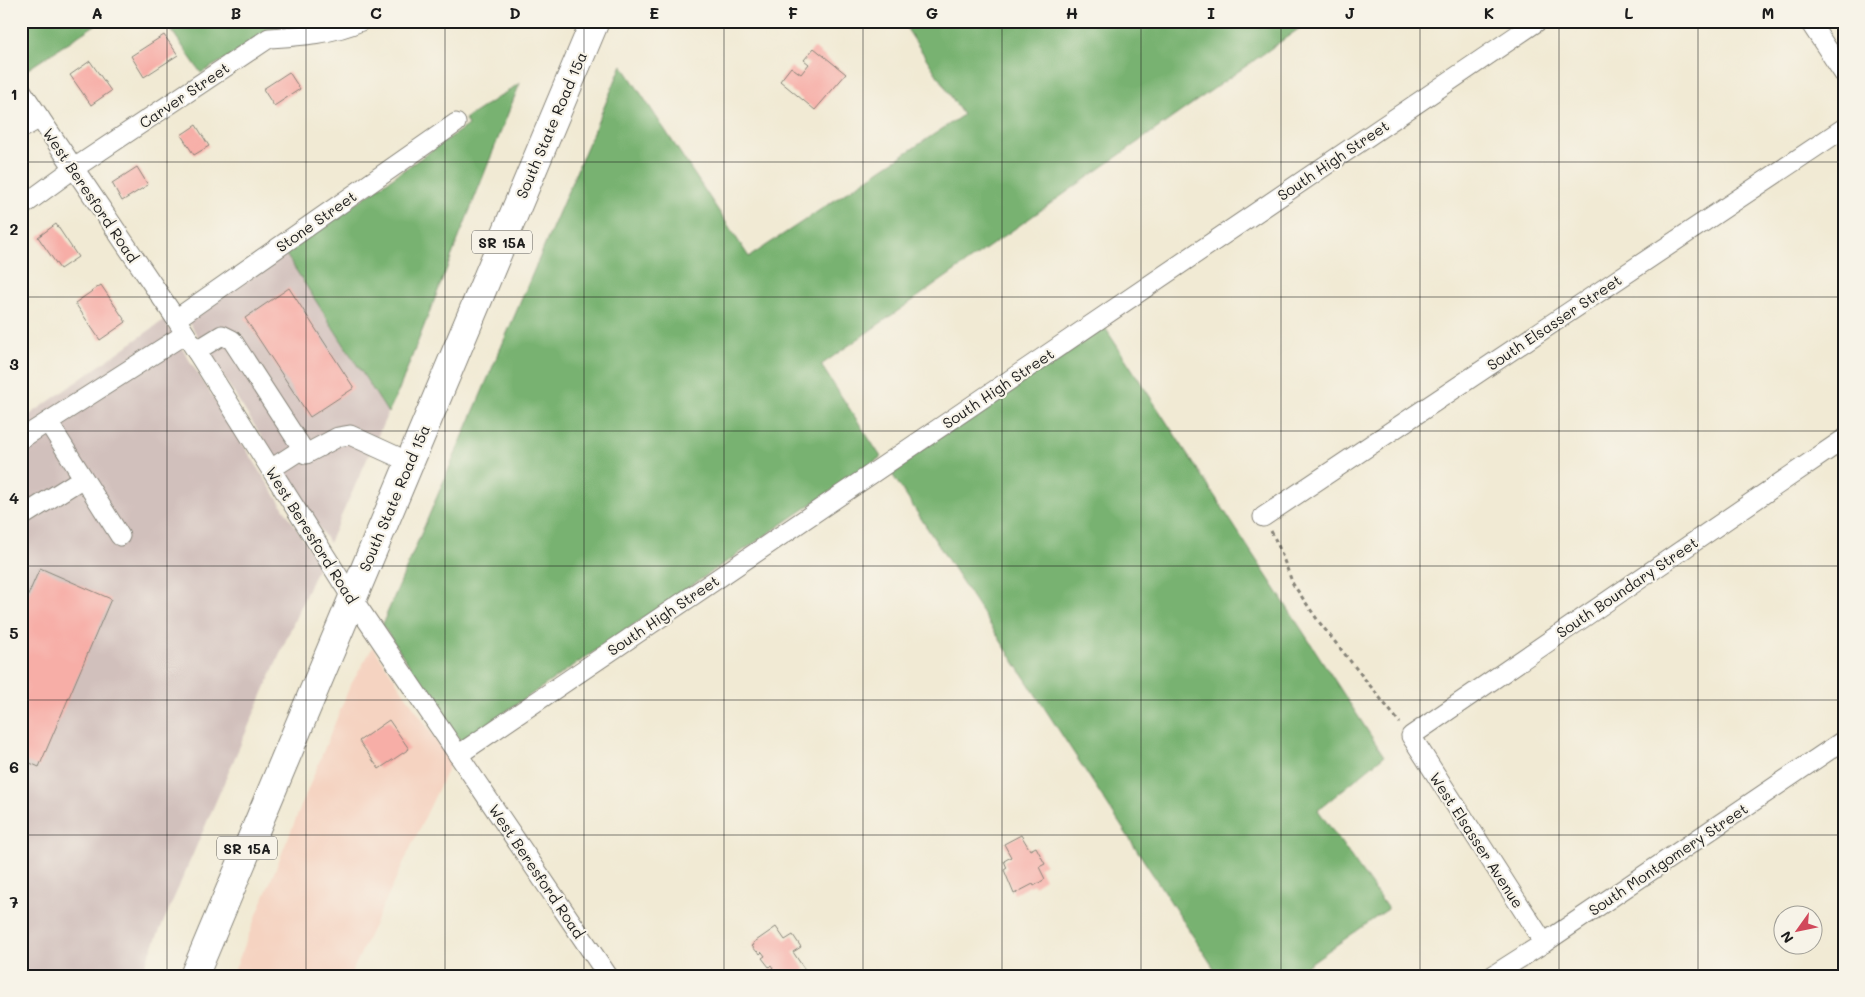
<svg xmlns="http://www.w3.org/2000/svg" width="1865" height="997" viewBox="0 0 1865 997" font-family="Mali,sans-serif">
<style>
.built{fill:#f5d3c1}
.industrial{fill:#d1c0bc}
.forest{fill:#78b271;stroke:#4a6746}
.building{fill:#f7aea7}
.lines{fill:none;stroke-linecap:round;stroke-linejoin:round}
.minor-casing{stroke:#868378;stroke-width:21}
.highway-casing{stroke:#868378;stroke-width:30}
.path{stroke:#868378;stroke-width:3;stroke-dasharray:4 4;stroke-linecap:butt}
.minor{stroke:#fff;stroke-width:19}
.highway{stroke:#fff;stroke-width:28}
.grid{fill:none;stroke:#1c1c1c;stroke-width:1;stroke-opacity:0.55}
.labels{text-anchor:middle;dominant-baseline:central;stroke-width:4.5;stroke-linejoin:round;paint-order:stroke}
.shield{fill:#f7f3e8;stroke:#5e5c59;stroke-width:1}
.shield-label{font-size:14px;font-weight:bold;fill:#1c1c1c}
.street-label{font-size:15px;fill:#1c1c1c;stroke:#f7f3e8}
.neatline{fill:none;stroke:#1c1c1c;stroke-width:2}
.grid-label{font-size:16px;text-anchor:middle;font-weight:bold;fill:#1c1c1c}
</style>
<rect width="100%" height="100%" fill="#f7f3e8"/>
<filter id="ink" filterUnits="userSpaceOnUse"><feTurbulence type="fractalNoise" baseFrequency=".02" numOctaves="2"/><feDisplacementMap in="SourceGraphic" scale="10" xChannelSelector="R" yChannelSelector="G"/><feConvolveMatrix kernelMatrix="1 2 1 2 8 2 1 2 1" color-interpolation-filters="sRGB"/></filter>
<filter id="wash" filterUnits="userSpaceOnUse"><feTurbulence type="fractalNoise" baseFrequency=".0096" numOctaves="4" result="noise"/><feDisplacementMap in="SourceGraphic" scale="20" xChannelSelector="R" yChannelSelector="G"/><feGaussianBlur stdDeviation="1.12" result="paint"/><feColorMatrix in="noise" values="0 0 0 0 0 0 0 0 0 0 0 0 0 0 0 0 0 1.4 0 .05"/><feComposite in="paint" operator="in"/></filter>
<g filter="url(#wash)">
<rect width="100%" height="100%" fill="#f1ead4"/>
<path class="built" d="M373,647L451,762L350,976H232L350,686Z"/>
<g class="industrial">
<path d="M285,253L388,413L329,543L188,321Z"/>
<path d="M164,320L319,564L140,976H21V421Z"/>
</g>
<g class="forest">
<path d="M21,21H101L22,73Z"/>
<path d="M165,21H291L201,73Z"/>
<path d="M902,21H1310L821,365L881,457L461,742L382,625L622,65L749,257L963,115Z"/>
<path d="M520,83L398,392L388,413L285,253L468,125L465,119Z"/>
<path d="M1104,326L1384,756L1318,810L1388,909L1292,976H1219L890,471Z"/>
</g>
<g id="blocks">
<g class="building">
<path d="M164,35L178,55L144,77L131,56Z"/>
<path d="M814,48L846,74L815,110L780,81L791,67L801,74L809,64L804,60Z"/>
<path d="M90,61L111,91L91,105L70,75Z"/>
<path d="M289,72L300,89L274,106L263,89Z"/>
<path d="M196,125L209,146L194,155L181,135Z"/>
<path d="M137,167L148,185L122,201L112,183Z"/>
<path d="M56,224L78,257L60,269L38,237Z"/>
<path d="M101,285L126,322L100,340L75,303Z"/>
<path d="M289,288L354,388L310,417L245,318Z"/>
<path d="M40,568L111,599L39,767L21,759V611Z"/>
<path d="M389,720L409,749L379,769L359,741Z"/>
<path d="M1021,835L1030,850L1036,847L1045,864L1039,867L1045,879L1034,886L1033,884L1014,894L1004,870L1007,868L1004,861L1011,857L1004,844Z"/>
<path d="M776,927L785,940L793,935L801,947L793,952L805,970L797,976H761L773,968L771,965L769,967L762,958L765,956L762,952L760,954L758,951L757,952L752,946L754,945L753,943Z"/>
</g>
</g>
</g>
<g filter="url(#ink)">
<use href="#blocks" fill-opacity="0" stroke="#868378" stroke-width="1"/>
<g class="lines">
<defs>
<g id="minor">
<path d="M1809,21L1844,74"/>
<path d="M21,90L176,319L352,598L608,976"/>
<path d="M21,129L40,118"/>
<path d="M21,207L73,169L269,38C300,36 332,34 361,21"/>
<path d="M176,319L456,123"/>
<path d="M196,351L222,335L232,340L306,454L338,437L350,435L409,462"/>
<path d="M48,422L120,536"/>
<path d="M21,439L185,334"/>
<path d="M271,469L302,449"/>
<path d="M21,517L83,478"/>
<path d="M1263,517L1844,128"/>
<path d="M458,755L1538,21"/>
<path d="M1544,943L1411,736L1844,439"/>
<path d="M1492,976L1544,943L1844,740"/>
</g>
<path id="highway" d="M194,976L595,21"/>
</defs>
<use href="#minor" class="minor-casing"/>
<use href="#highway" class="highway-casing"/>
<path class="path" d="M1271,531L1278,545L1293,584L1319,622L1400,723"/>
<use href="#minor" class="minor"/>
<use href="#highway" class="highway"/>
</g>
</g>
<path class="grid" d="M167,21V976M306,21V976M445,21V976M584,21V976M724,21V976M863,21V976M1002,21V976M1141,21V976M1281,21V976M1420,21V976M1559,21V976M1698,21V976M21,162H1844M21,297H1844M21,431H1844M21,566H1844M21,700H1844M21,835H1844"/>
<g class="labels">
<g class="shield">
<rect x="472" y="230.5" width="60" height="23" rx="4"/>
<rect x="217" y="836.5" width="60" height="23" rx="4"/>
</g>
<g class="shield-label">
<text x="502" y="242">SR 15A</text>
<text x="247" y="848">SR 15A</text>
</g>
<g class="street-label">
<text transform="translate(184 95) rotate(-34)">Carver Street</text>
<text transform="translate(551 125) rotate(-67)">South State Road 15a</text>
<text transform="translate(1333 160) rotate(-34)">South High Street</text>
<text transform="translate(91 195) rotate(56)">West Beresford Road</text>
<text transform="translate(316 221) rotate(-35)">Stone Street</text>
<text transform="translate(1554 322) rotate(-34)">South Elsasser Street</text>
<text transform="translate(998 388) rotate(-34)">South High Street</text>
<text transform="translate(394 498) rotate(-67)">South State Road 15a</text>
<text transform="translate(312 535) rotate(58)">West Beresford Road</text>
<text transform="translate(1627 587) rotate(-34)">South Boundary Street</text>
<text transform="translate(663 615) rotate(-34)">South High Street</text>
<text transform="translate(1477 840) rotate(57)">West Elsasser Avenue</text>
<text transform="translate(1668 859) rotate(-34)">South Montgomery Street</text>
<text transform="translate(537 871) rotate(56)">West Beresford Road</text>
</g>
</g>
<rect width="1865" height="997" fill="none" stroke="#f7f3e8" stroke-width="55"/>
<g transform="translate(1798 930) rotate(237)"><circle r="24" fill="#f7f3e8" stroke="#9f9d96"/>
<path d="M0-4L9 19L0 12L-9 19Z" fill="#d1495b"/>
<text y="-8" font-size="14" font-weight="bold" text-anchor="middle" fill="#1c1c1c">N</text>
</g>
<rect x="28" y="28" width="1810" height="942" class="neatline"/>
<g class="grid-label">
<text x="97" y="19">A</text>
<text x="236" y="19">B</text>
<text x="376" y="19">C</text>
<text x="515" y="19">D</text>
<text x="654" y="19">E</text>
<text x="793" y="19">F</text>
<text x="932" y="19">G</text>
<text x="1072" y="19">H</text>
<text x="1211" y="19">I</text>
<text x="1350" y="19">J</text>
<text x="1489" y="19">K</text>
<text x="1629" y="19">L</text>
<text x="1768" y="19">M</text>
<text x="14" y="100">1</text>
<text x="14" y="235">2</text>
<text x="14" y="370">3</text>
<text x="14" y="504">4</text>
<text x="14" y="639">5</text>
<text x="14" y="773">6</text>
<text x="14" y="908">7</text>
</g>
</svg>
